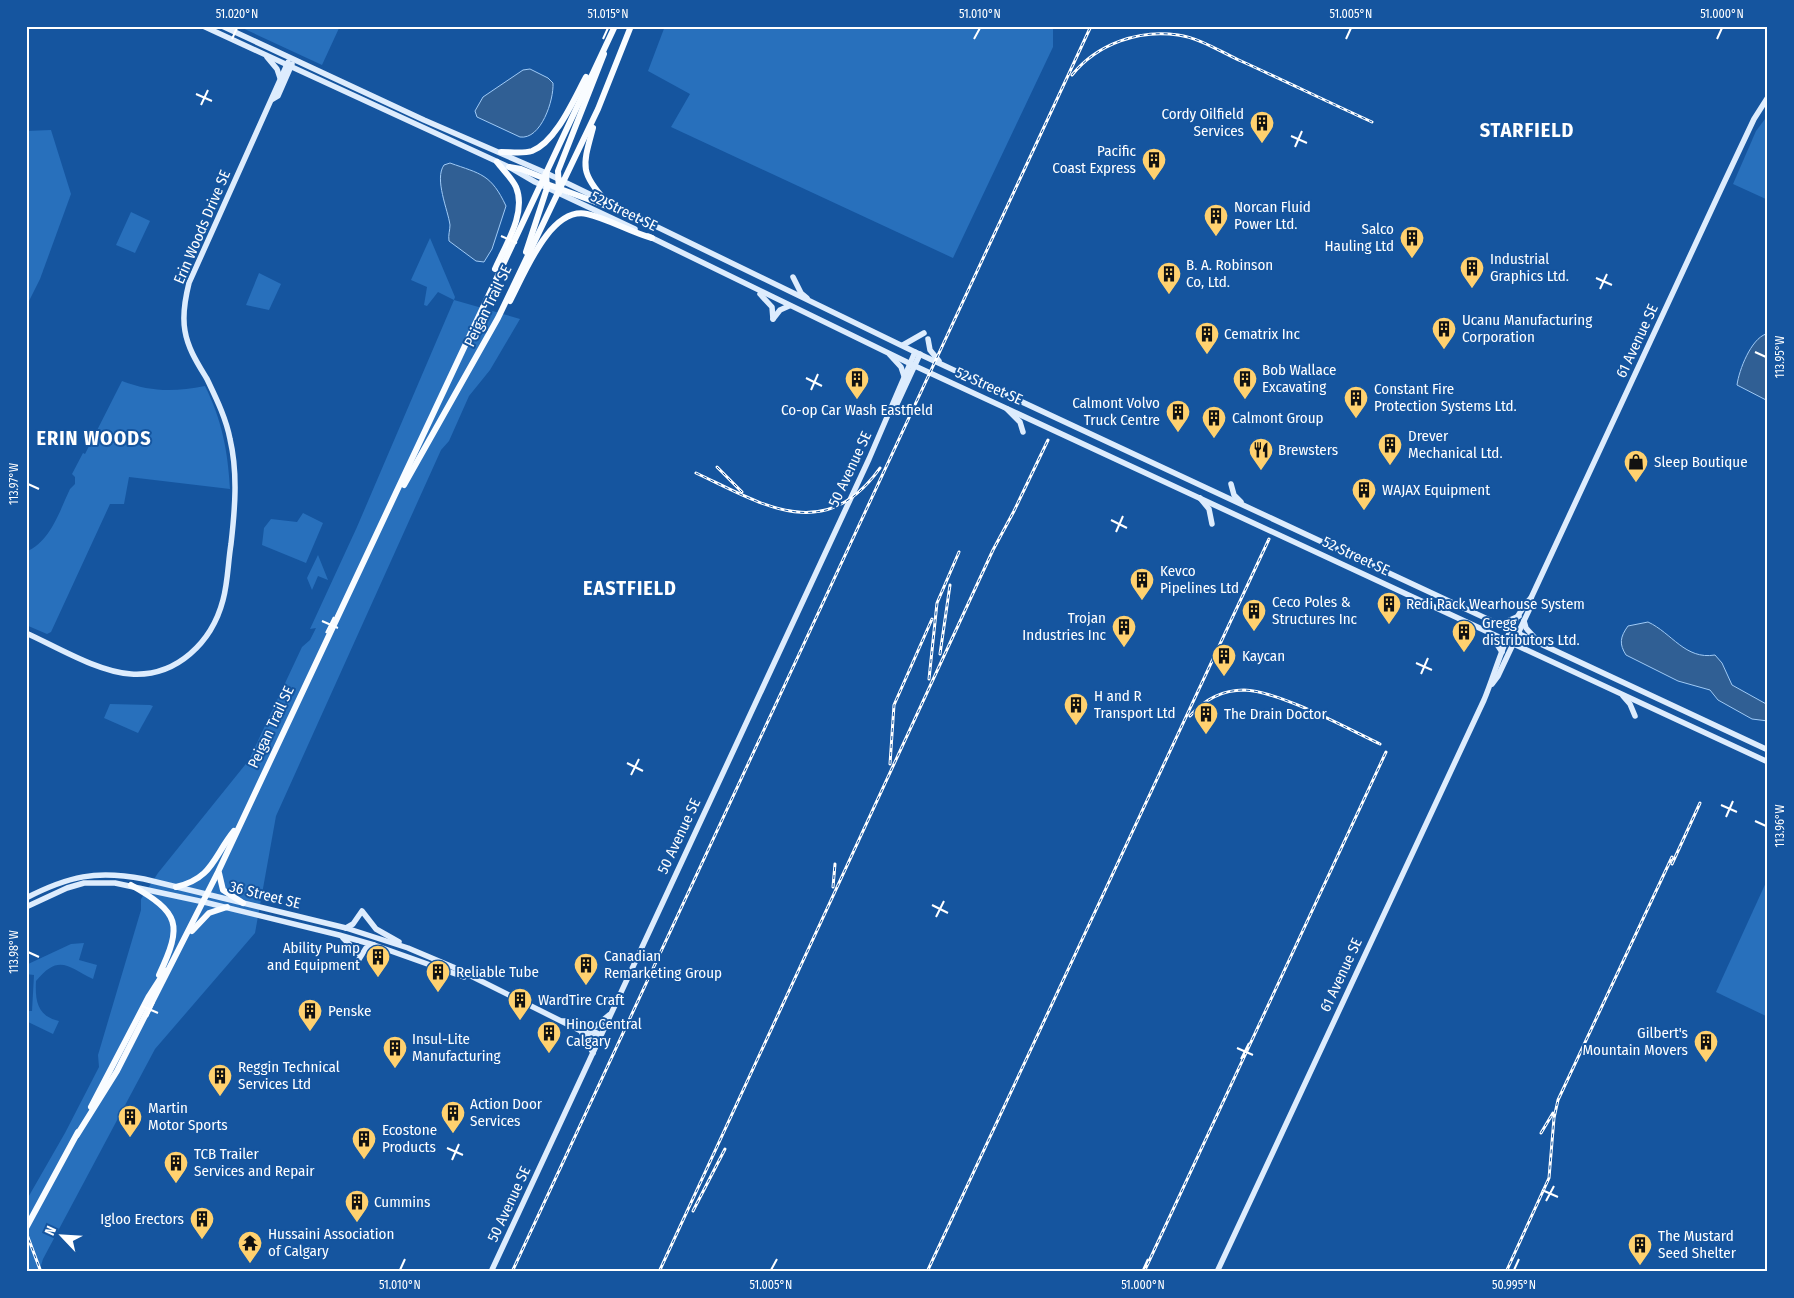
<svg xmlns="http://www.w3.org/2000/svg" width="1794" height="1298" viewBox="0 0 1794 1298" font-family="'Fira Sans Condensed',sans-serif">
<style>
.green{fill:#2870bc}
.water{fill:#305f94;stroke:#9fcaf6}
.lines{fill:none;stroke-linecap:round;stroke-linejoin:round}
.secondary{stroke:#ddecfd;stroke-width:5.5}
.primary{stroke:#f9fcff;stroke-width:6}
.rail-casing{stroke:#fff;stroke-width:3}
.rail{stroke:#15559f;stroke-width:1;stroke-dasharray:4;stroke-linecap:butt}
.ticks{fill:none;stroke:#fff;stroke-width:2}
.labels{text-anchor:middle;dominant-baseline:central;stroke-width:4;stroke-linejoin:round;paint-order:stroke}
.poi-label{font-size:15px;fill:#fff;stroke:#15559f;text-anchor:start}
.street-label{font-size:15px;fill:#fff;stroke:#15559f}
.district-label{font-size:20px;font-weight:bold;letter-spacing:1px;fill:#fff;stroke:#15559f}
.neatline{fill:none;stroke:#fff;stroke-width:2}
.ticks-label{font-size:12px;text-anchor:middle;fill:#fff}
</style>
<rect width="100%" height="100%" fill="#15559f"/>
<g class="green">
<path d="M238,26H340L322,65Z"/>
<path d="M665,26H1053V47L953,258L671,127L690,94L648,71Z"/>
<path d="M1768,115V200L1733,184L1756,131Z"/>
<path d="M51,130L71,194L40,279L26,307V131Z"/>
<path d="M131,212L150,221L135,253L116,245Z"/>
<path d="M430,238L455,297L454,300L520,319L490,370L469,396L449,441L441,450L276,816L255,933L155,1049L43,1259L39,1272H26V1201L65,1133L99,1067L98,1055L141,910V899L158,873L249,760L302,647L310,640L316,628L310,629L357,527L454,300L438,292L427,306L424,305L427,287L411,280Z"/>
<path d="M259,273L281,284L269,310L246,305Z"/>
<path d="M122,381C151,392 174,392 205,386C222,420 228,452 230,489L129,477L124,504H110L51,632L47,634L26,625V552C51,541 59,512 70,489L75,484V477L72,474L83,453L85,454Z"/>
<path d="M303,513L323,523L306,563L262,545L264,528L271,519L297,522Z"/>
<path d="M318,555L328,580L318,576L312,590L307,578Z"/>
<path d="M110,704L150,705L153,706L138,733L104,718Z"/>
<path d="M1768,878V1017L1716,992Z"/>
<path d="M84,943L79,960L97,965L93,979C68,967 59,953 36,981C35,1000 37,1016 59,1021L53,1034L26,1021V1011H32L34,975L26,974V965L71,944Z"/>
</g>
<g class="water">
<path d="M530,69L548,78L553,83C554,100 541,140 520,137L477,117L475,111L483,97L523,70Z"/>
<path d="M450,163C481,174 491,174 506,206L492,249L484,262L476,261L449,241C448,235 450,230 450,225C448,210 434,179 444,165Z"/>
<path d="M1766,334L1768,336V401L1737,385C1739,370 1751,339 1766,334Z"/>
<path d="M1648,622C1672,633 1685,660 1715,655L1722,663L1732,685L1768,705V721L1752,719L1718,700L1710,690L1678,681L1626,655C1619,644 1620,637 1628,626Z"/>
</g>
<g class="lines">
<g class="secondary">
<path d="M203,26L509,167L535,182L635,229"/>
<path d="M222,26L424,120L546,173L915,352L1768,750"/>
<path d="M267,57L277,69L280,78"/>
<path d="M273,99L278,96L292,64"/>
<path d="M648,236L915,366L1768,762"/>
<path d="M793,277L801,293L807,298"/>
<path d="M760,294L772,307L773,319"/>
<path d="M773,319L780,310L789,306"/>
<path d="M928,339L930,350L939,361"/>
<path d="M903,345L924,333"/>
<path d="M890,355L901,367L904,376"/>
<path d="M1007,409L1020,422L1023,432"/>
<path d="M890,411L896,406L920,354"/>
<path d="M1231,484L1234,495L1241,502"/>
<path d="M1200,498L1209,509L1212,524"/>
<path d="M1524,621L1526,628L1535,638"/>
<path d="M1501,624L1519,616"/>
<path d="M26,633C57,647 98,672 131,674C177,677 212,642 223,600C228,582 228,562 231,544C235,509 238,473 230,439C226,418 216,398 207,379C198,364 188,349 185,331C182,315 185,299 189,283L288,62"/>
<path d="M1490,634L1502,652"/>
<path d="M1492,684L1498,676L1530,608L1531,598"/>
<path d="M1623,696L1630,704L1635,716"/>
<path d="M26,898C69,876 96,870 144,879L346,928L408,948L453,967L599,1040"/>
<path d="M26,907L67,888L84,883H115L204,902L339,935L374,945L464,977"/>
<path d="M346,928L353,924L362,911L376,929L399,942"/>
<path d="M343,938L358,953"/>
<path d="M356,964L366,948L374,945"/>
<path d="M563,1021H571L601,1035"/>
<path d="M585,1028L596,1026L609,1015"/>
<path d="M582,1033L593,1053"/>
<path d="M491,1272L869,459L915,352"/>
<path d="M1217,1272L1484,700C1497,669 1508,622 1531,598L1722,187L1754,119L1768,97"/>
</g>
<g class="primary">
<path d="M593,128C583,165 579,172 606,201"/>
<path d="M501,152C511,152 523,154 532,151C556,142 574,99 586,77"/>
<path d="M509,167L521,169L546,179"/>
<path d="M544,183L612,208L618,207"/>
<path d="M559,193L558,171L604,54"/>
<path d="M526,252L547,188L546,173"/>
<path d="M495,269C505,246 527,213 516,187C512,178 503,170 497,162"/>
<path d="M510,301C524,275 550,206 587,214C609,219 630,232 652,238"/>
<path d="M404,485L498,318L598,109L631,26"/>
<path d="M219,873L223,890L243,903"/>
<path d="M131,885C180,913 183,924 159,975"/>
<path d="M176,887C213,878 213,857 234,831"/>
<path d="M192,931L209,913L227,907"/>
<path d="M91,1107L149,996L165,971"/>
<path d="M77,1135L117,1071L218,872L615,26"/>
<path d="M26,1228L78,1132"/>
</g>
<defs>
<g id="rail">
<path d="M1072,75C1097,44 1139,29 1178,35C1200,38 1221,52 1241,61C1285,81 1328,102 1372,122"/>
<path d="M717,467L742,492"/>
<path d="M696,473C762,504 825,546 880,468"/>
<path d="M940,654L950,585"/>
<path d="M929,679L937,603L959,552"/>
<path d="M1190,716C1204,700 1222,690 1244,690C1279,691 1346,728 1380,744"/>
<path d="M890,764L894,705L932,619"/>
<path d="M1672,864L1700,803"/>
<path d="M833,887L835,864"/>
<path d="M1541,1133L1553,1113"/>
<path d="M693,1211L725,1149"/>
<path d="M26,1232L41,1272"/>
<path d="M512,1272L1091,26"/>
<path d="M659,1272L993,550L1014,511L1048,440"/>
<path d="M927,1272L1269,539"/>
<path d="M1144,1272L1386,752"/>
<path d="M1506,1272L1549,1178L1554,1118L1558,1100L1672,857"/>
</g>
</defs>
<use href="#rail" class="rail-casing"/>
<use href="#rail" class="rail"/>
</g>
<path class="ticks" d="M232,39L237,28M603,39L608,28M974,39L980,28M1346,39L1351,28M1717,39L1722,28M196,94L212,101M201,105L208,90M1291,136L1307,143M1295,147L1302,131M501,236L517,243M506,248L513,232M1596,278L1612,285M1600,289L1607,274M1755,352L1766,357M806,378L822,386M811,390L818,374M28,484L39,489M1111,520L1127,528M1116,532L1123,516M322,621L338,628M326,633L334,617M1416,663L1432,670M1421,674L1428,658M627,763L643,771M631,775L639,759M1721,805L1737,812M1726,817L1733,801M1755,821L1766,826M932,905L948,913M936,917L944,901M28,952L39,957M142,1006L158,1013M147,1017L154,1002M1237,1048L1253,1055M1241,1059L1249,1043M447,1148L463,1155M452,1160L459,1144M1542,1190L1558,1197M1546,1201L1554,1186M400,1270L405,1259M771,1270L777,1259M1143,1270L1148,1259M1514,1270L1519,1259"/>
<defs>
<symbol id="building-pin" viewBox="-11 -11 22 30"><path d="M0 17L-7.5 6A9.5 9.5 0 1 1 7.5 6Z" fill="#ffd16f" stroke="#15559f"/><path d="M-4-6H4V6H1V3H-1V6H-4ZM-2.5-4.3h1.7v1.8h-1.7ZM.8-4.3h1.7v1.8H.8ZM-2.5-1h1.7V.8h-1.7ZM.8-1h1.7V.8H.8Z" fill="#111"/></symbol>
<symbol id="restaurant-pin" viewBox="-11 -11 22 30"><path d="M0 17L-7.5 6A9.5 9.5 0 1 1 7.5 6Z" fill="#ffd16f" stroke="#15559f"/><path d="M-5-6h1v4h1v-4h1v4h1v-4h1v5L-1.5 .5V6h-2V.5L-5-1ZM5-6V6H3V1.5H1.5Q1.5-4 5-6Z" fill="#111"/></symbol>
<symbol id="shop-pin" viewBox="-11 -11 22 30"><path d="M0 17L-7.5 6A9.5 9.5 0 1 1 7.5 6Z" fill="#ffd16f" stroke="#15559f"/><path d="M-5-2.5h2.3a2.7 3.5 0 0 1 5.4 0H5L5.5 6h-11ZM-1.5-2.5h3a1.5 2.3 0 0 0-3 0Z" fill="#111"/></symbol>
<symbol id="temple-pin" viewBox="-11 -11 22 30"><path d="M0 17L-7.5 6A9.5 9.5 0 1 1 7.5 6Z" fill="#ffd16f" stroke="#15559f"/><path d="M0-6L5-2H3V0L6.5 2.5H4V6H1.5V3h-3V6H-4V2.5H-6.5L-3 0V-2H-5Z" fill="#111"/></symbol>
</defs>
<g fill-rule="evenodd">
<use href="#building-pin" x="1248" y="109" width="28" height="38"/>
<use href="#building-pin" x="1140" y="146" width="28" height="38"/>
<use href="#building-pin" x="1202" y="202" width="28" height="38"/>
<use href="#building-pin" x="1398" y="224" width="28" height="38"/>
<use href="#building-pin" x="1458" y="254" width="28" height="38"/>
<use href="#building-pin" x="1155" y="260" width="28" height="38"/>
<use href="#building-pin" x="1430" y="315" width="28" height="38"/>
<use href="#building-pin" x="1193" y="320" width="28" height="38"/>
<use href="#building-pin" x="843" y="365" width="28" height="38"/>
<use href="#building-pin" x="1231" y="365" width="28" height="38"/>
<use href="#building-pin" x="1342" y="384" width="28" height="38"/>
<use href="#building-pin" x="1164" y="398" width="28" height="38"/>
<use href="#building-pin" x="1200" y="404" width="28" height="38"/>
<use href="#building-pin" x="1376" y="431" width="28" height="38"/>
<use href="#restaurant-pin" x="1247" y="436" width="28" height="38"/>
<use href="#shop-pin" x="1622" y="448" width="28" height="38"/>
<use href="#building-pin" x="1350" y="476" width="28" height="38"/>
<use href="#building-pin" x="1128" y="566" width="28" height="38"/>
<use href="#building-pin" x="1375" y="590" width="28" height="38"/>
<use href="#building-pin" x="1240" y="597" width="28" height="38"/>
<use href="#building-pin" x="1110" y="613" width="28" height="38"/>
<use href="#building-pin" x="1450" y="618" width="28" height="38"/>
<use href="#building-pin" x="1210" y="642" width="28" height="38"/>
<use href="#building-pin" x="1062" y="691" width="28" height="38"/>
<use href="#building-pin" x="1192" y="700" width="28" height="38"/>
<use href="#building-pin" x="364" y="943" width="28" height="38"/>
<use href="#building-pin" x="572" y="951" width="28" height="38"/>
<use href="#building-pin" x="424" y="958" width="28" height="38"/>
<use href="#building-pin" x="506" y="986" width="28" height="38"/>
<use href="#building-pin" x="296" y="997" width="28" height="38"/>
<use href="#building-pin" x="535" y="1019" width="28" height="38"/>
<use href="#building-pin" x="1692" y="1028" width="28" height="38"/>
<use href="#building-pin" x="381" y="1034" width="28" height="38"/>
<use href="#building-pin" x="206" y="1062" width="28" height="38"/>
<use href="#building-pin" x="439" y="1099" width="28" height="38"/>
<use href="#building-pin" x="116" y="1103" width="28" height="38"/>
<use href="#building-pin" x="350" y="1125" width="28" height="38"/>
<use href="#building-pin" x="162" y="1149" width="28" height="38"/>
<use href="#building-pin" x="343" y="1188" width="28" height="38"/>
<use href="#building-pin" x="188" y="1205" width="28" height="38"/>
<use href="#temple-pin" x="236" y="1229" width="28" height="38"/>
<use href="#building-pin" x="1626" y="1231" width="28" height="38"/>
</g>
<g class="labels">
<g class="poi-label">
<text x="1244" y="114" text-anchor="end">Cordy Oilfield<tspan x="1244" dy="17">Services</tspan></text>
<text x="1136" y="151" text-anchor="end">Pacific<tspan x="1136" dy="17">Coast Express</tspan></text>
<text x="1234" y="207">Norcan Fluid<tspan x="1234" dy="17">Power Ltd.</tspan></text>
<text x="1394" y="229" text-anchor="end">Salco<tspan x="1394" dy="17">Hauling Ltd</tspan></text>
<text x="1490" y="259">Industrial<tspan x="1490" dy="17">Graphics Ltd.</tspan></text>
<text x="1186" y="265">B. A. Robinson<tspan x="1186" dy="17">Co, Ltd.</tspan></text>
<text x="1462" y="320">Ucanu Manufacturing<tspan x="1462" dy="17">Corporation</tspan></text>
<text x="1224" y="334">Cematrix Inc</text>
<text x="1262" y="370">Bob Wallace<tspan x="1262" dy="17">Excavating</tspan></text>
<text x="1374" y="389">Constant Fire<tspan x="1374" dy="17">Protection Systems Ltd.</tspan></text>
<text x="1160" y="403" text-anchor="end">Calmont Volvo<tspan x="1160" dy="17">Truck Centre</tspan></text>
<text x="857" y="410" text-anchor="middle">Co-op Car Wash Eastfield</text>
<text x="1232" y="418">Calmont Group</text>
<text x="1408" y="436">Drever<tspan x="1408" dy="17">Mechanical Ltd.</tspan></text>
<text x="1278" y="450">Brewsters</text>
<text x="1654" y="462">Sleep Boutique</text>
<text x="1382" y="490">WAJAX Equipment</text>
<text x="1160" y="571">Kevco<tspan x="1160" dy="17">Pipelines Ltd</tspan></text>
<text x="1272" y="602">Ceco Poles &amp;<tspan x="1272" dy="17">Structures Inc</tspan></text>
<text x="1406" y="604">Redi Rack Wearhouse System</text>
<text x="1106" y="618" text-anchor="end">Trojan<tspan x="1106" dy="17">Industries Inc</tspan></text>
<text x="1482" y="623">Gregg<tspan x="1482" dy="17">distributors Ltd.</tspan></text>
<text x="1242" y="656">Kaycan</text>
<text x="1094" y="696">H and R<tspan x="1094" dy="17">Transport Ltd</tspan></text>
<text x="1224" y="714">The Drain Doctor</text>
<text x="360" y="948" text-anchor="end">Ability Pump<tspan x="360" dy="17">and Equipment</tspan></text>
<text x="604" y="956">Canadian<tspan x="604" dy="17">Remarketing Group</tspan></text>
<text x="456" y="972">Reliable Tube</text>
<text x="538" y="1000">WardTire Craft</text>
<text x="328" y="1011">Penske</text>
<text x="566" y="1024">Hino Central<tspan x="566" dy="17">Calgary</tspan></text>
<text x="1688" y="1033" text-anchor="end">Gilbert's<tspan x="1688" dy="17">Mountain Movers</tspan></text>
<text x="412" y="1039">Insul-Lite<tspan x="412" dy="17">Manufacturing</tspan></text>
<text x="238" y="1067">Reggin Technical<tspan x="238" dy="17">Services Ltd</tspan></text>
<text x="470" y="1104">Action Door<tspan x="470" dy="17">Services</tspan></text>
<text x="148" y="1108">Martin<tspan x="148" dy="17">Motor Sports</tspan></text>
<text x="382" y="1130">Ecostone<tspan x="382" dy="17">Products</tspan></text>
<text x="194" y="1154">TCB Trailer<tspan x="194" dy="17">Services and Repair</tspan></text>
<text x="374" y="1202">Cummins</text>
<text x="184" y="1219" text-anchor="end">Igloo Erectors</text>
<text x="268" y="1234">Hussaini Association<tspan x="268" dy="17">of Calgary</tspan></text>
<text x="1658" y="1236">The Mustard<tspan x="1658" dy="17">Seed Shelter</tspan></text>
</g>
<g class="street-label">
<text transform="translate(624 211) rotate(26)">52 Street SE</text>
<text transform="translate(202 227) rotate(-67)">Erin Woods Drive SE</text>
<text transform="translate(488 306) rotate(-64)">Peigan Trail SE</text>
<text transform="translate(1637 341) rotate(-65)">61 Avenue SE</text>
<text transform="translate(989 386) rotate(24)">52 Street SE</text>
<text transform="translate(850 469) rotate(-65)">50 Avenue SE</text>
<text transform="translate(1356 556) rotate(25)">52 Street SE</text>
<text transform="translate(271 727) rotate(-65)">Peigan Trail SE</text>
<text transform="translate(679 836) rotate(-65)">50 Avenue SE</text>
<text transform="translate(265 895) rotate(14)">36 Street SE</text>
<text transform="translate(1341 975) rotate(-65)">61 Avenue SE</text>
<text transform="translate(509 1204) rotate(-65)">50 Avenue SE</text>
</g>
<g class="district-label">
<text x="1527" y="130">STARFIELD</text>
<text x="94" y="438">ERIN WOODS</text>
<text x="630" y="588">EASTFIELD</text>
</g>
</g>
<rect width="1794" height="1298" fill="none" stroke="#15559f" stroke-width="55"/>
<g transform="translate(62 1236) rotate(295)" stroke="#15559f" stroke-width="4" paint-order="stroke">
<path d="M0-4L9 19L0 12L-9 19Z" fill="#ffffff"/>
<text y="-8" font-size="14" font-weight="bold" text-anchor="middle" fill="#ffffff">N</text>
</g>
<rect x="28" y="28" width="1738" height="1242" class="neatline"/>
<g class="ticks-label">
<text x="237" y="18">51.020°N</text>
<text x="608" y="18">51.015°N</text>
<text x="980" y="18">51.010°N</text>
<text x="1351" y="18">51.005°N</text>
<text x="1722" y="18">51.000°N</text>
<text transform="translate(1780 357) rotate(-90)" y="4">113.95°W</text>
<text transform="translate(14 484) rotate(-90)" y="4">113.97°W</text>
<text transform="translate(1780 826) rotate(-90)" y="4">113.96°W</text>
<text transform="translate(14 952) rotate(-90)" y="4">113.98°W</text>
<text x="400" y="1289">51.010°N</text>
<text x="771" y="1289">51.005°N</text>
<text x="1143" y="1289">51.000°N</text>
<text x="1514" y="1289">50.995°N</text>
</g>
</svg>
